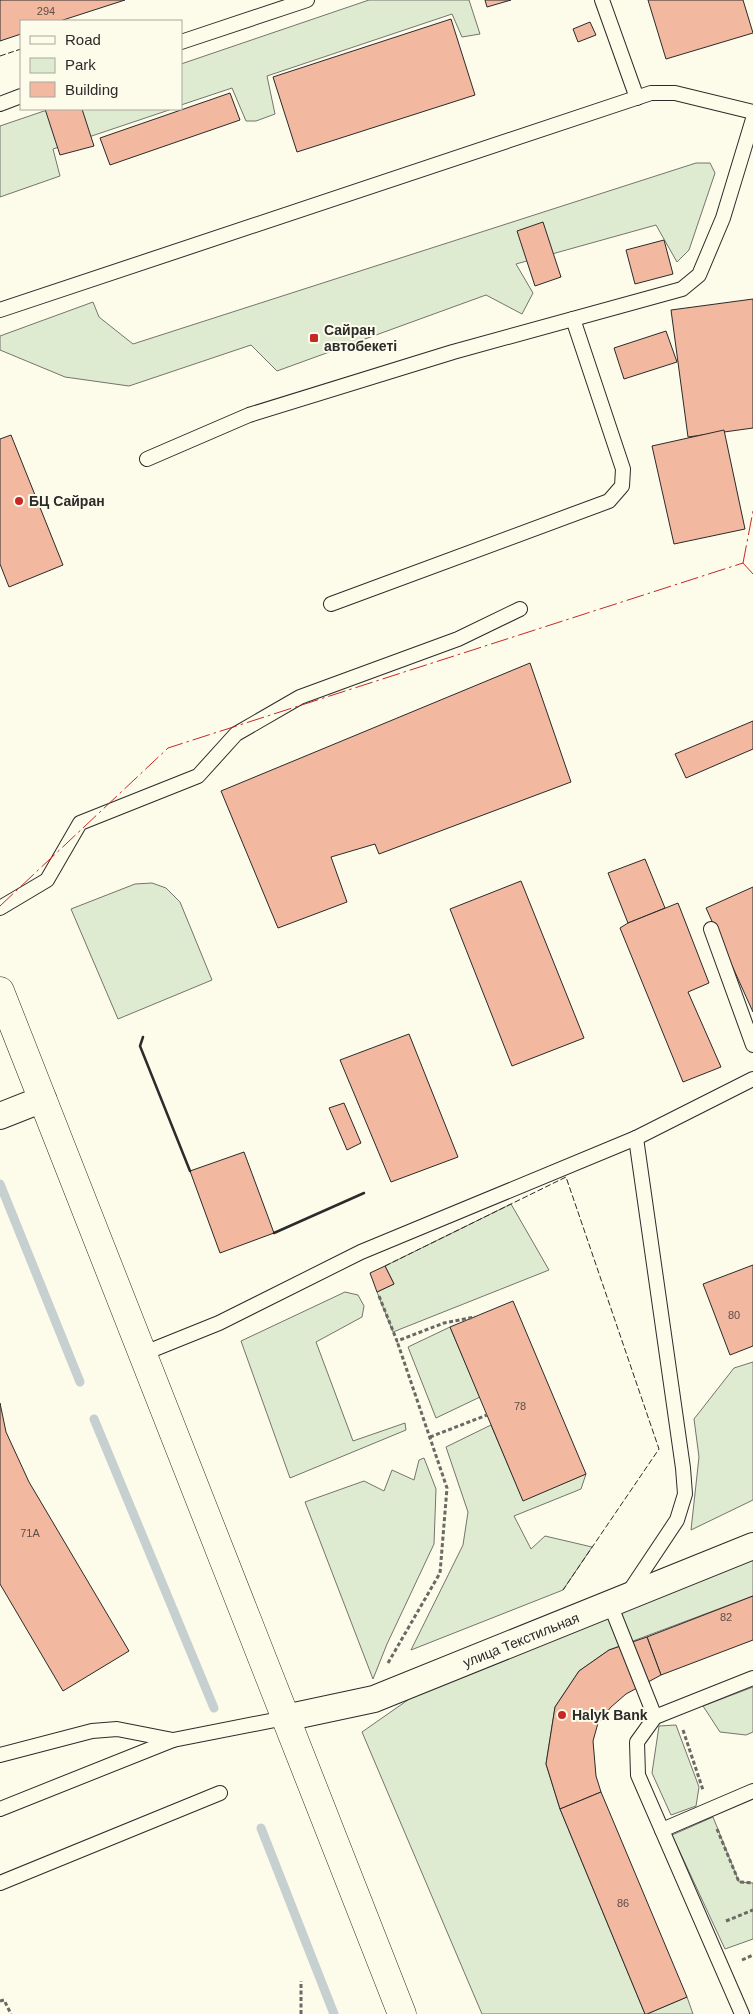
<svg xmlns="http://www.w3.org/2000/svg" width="753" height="2014" viewBox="0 0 753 2014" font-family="Arial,sans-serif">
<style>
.green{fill:#deebd1;stroke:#74746e}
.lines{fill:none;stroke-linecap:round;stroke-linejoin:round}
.stream{stroke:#c7d0d0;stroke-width:9}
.building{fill:#f2b8a0;stroke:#2b2b2b}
.lane-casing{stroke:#2b2b2b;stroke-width:16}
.street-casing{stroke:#2b2b2b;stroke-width:28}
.secondary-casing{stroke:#2b2b2b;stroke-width:29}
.path{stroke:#6a6964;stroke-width:3;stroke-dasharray:4 2.5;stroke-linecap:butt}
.lane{stroke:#fdfbea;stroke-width:14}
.street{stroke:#fdfbea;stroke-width:26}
.secondary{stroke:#fdfbea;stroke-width:28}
.fence{stroke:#2b2b2b;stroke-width:1;stroke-dasharray:6 2.5;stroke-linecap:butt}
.wall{stroke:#2b2b2b;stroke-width:2.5}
.power{stroke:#c62828;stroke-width:1;stroke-dasharray:18 4 2.5 4;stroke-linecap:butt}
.poi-dot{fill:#c62828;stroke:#fdfbea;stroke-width:2}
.labels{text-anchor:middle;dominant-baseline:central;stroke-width:4;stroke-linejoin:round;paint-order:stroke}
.number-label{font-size:11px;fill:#5d4e48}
.poi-label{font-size:14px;font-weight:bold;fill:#2b2b2b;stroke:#fdfbea;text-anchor:start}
.street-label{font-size:14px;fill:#2b2b2b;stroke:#fdfbea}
</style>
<rect width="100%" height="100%" fill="#fdfbea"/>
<g class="green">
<path d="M369,0H469L480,34L462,37L452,14L267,76L275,114L256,121H246L232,88L181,105V64Z"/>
<path d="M50,109H172L53,149L60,176L0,197V126Z"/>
<path d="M696,163H710L715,173L689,250L677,262L656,225L516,264L533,293L522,314L486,295L277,371L251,345L129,386L65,377L0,350V336L93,302L99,317L133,344Z"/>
<path d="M152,883L166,888L180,902L212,980L118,1019L71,909L135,884Z"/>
<path d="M511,1204L549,1270L393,1332L377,1292L394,1284L385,1266Z"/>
<path d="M345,1292L358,1295L364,1306L362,1317L316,1342L353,1441L405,1423L406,1430L290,1478L241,1341Z"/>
<path d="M450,1327L480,1397L436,1418L408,1347Z"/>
<path d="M753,1362V1500L691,1530L699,1457L694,1419L734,1368Z"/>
<path d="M491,1425L523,1500L586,1474L581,1489L514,1516L531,1549L545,1536L592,1547L563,1590L411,1650L463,1545L468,1512L446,1447Z"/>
<path d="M424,1458L436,1489L434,1544L387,1644L373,1679L305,1502L364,1481L384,1491L392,1470L414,1480L419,1460Z"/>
<path d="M753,1560V1596L609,1650L579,1671L555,1707L546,1764L560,1809L645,2014H482L362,1732L415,1695Z"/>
<path d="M753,1687V1732L746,1735L720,1732L703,1706Z"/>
<path d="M676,1725L699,1787L696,1806L671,1815L652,1773L659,1726Z"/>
<path d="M713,1817L739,1882L753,1883V1939L725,1949L672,1835Z"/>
<path d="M687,1997L693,2014H647Z"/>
</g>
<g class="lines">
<g class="stream">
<path d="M0,1184L80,1382"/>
<path d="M94,1419L214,1708"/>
<path d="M261,1828L334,2014"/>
</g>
</g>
<g class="building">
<path d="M0,0H125L60,21H21V34L0,41Z"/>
<path d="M485,0H511L487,7Z"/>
<path d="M648,0H743L753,33L666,59Z"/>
<path d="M451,19L475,95L297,152L273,77Z"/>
<path d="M590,22L596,35L578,42L573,29Z"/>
<path d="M230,93L240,120L110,165L100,138Z"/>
<path d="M45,109H82L94,146L60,155Z"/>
<path d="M543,222L561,277L535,286L517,231Z"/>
<path d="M664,240L673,274L635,284L626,250Z"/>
<path d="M753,299V428L688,437L671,310Z"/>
<path d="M666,331L677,362L624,379L614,348Z"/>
<path d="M724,430L745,529L674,544L652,446Z"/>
<path d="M11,435L63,565L9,587L0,564V439Z"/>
<path d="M530,663L571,782L379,854L375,844L331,857L347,902L278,928L221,791Z"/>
<path d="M753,721V749L686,778L675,754Z"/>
<path d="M645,859L665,908L628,923L608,873Z"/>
<path d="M521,881L584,1038L512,1066L450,909Z"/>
<path d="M753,887V1012L706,908Z"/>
<path d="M678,903L709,983L688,992L721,1067L683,1082L620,928L628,923Z"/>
<path d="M409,1034L458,1157L391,1182L340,1060Z"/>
<path d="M344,1103L361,1143L347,1150L329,1108Z"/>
<path d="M244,1152L274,1233L220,1253L190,1171Z"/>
<path d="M753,1265V1346L730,1355L703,1284Z"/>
<path d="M385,1266L394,1284L377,1292L370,1273Z"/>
<path d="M513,1301L586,1474L523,1501L450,1327Z"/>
<path d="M0,1403L6,1432L29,1482L129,1651L63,1691L0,1584Z"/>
<path d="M753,1596V1640L661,1675L647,1637Z"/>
<path d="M647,1637L661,1675L626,1694L611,1707L598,1723L593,1741L596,1776L601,1792L560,1809L546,1764L555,1707L579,1671L609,1650Z"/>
<path d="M601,1792L687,1997L647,2014H645L560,1809Z"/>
</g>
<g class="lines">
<defs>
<g id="lane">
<path d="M602,0L637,98"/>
<path d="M181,42L307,0"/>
<path d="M0,104L21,96"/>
<path d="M0,310L651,93H675L753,112"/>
<path d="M147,459L249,415L453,352L682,289L699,275L723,218L753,119"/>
<path d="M331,604L609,501L622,486L623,469L573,319"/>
<path d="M0,908L47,880L80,823L198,776L236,734L300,697L458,639L520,609"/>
<path d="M711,929L753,1045"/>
<path d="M142,1354L219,1323L361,1252L636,1138"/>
<path d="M629,1592L677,1520L685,1494L683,1468L636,1138L753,1079"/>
<path d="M610,1604L655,1717"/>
<path d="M0,1755L92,1731L117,1729L173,1740"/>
<path d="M0,1809L173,1740L285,1718"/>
<path d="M662,1830L753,1791"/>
<path d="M0,1883L220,1793"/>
<path d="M742,2014L638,1775L637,1742L655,1717L753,1678"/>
</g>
<g id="street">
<path d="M0,1116L43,1099"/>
<path d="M285,1718L374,1699L753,1546"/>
</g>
<path id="secondary" d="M0,991L402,2014"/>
</defs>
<use href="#lane" class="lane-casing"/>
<use href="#street" class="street-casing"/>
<use href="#secondary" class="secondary-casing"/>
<g class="path">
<path d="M379,1296L397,1341L444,1323L475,1317"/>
<path d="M430,1437L487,1415"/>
<path d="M388,1663L440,1573L447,1488L397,1341"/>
<path d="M683,1730L703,1790"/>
<path d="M717,1829L739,1882L753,1883"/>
<path d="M726,1921L753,1910"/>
<path d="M742,1960L753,1955"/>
<path d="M0,2001L4,2000L11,2014"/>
<path d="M301,2014V1981"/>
</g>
<use href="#lane" class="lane"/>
<use href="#street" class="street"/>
<use href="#secondary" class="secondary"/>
<g class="fence">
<path d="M0,56L21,49"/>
<path d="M385,1266L566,1177L659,1449L563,1590"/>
</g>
<g class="wall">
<path d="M143,1037L140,1046L190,1171"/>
<path d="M274,1233L364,1193"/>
</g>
<g class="power">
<path d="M743,563L753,511"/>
<path d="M743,563L753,574"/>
<path d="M0,906L168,748L743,563"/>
</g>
</g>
<g class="poi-dot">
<rect x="309" y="333" width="10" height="10" rx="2.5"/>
<circle cx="19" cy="501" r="5"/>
<circle cx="562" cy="1715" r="5"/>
</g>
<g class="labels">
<g class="number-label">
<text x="46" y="11">294</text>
<text x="734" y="1315">80</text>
<text x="520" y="1406">78</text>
<text x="30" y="1533">71А</text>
<text x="726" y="1617">82</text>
<text x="623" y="1903">86</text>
</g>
<g class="poi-label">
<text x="324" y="330">Сайран<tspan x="324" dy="16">автобекеті</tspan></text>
<text x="29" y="501">БЦ Сайран</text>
<text x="572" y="1715">Halyk Bank</text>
</g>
<g class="street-label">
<text transform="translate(521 1640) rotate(-22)">улица Текстильная</text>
</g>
</g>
<rect x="20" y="20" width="162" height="90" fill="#fdfbea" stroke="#a9a89e"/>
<rect x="30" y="36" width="25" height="8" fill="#fdfbea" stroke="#a9a89e"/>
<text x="65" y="45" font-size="15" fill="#2b2b2b">Road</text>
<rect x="30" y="58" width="25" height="15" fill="#deebd1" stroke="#a9a89e"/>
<text x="65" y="70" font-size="15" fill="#2b2b2b">Park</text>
<rect x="30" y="82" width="25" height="15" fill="#f2b8a0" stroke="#a9a89e"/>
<text x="65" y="95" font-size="15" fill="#2b2b2b">Building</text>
</svg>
